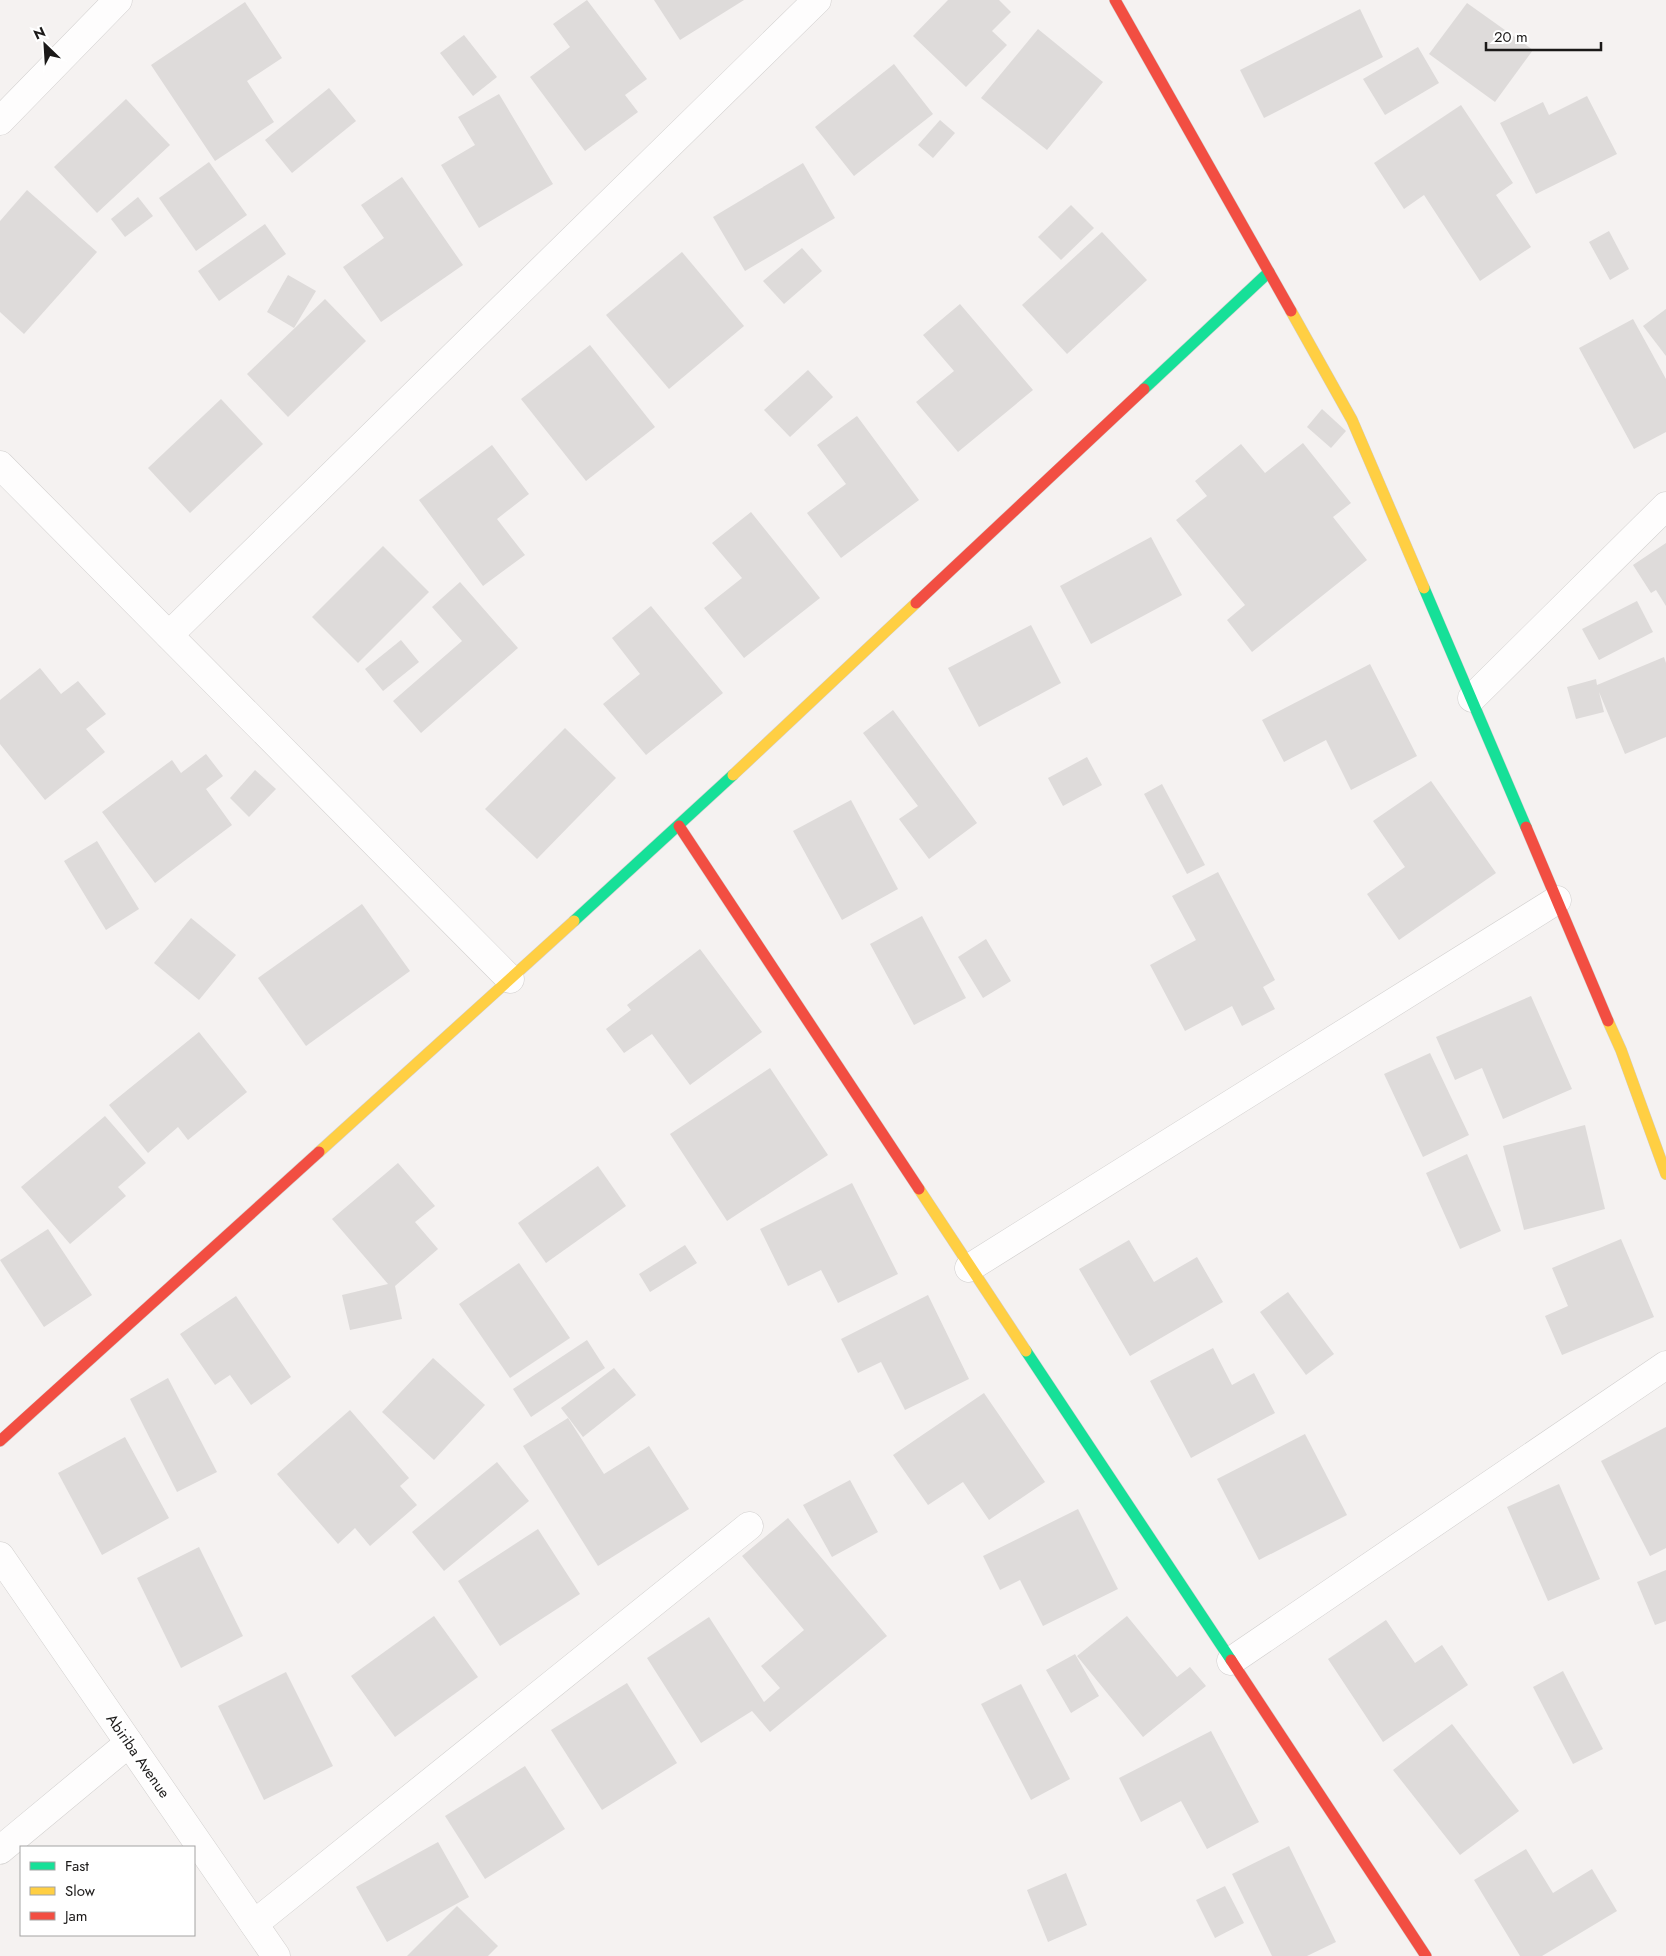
<svg xmlns="http://www.w3.org/2000/svg" width="1666" height="1956" viewBox="0 0 1666 1956" font-family="Jost,sans-serif">
<style>
.building{fill:#dedbda}
.lines{fill:none;stroke-linecap:round;stroke-linejoin:round}
.street-casing{stroke:#d1cfce;stroke-width:29}
.fast-casing{stroke:#d1cfce;stroke-width:12}
.slow-casing{stroke:#d1cfce;stroke-width:12}
.jam-casing{stroke:#d1cfce;stroke-width:12}
.street{stroke:#fefdfd;stroke-width:28}
.fast{stroke:#16e098;stroke-width:11}
.slow{stroke:#ffcf43;stroke-width:11}
.jam{stroke:#f24e42;stroke-width:11}
.labels{text-anchor:middle;dominant-baseline:central;stroke-width:5;stroke-linejoin:round;paint-order:stroke}
.street-label{font-size:15px;fill:#1b1918;stroke:#fff}
</style>
<rect width="100%" height="100%" fill="#f5f2f1"/>
<g class="building">
<path d="M587,0L647,79L625,95L638,112L585,151L530,77L570,47L553,24Z"/>
<path d="M654,0H744L680,40Z"/>
<path d="M948,0H999L1011,12L992,31L1007,45L966,87L913,36Z"/>
<path d="M245,2L282,58L247,81L274,122L215,161L151,65Z"/>
<path d="M1467,3L1533,50L1495,102L1429,54Z"/>
<path d="M1360,9L1383,57L1264,118L1240,70Z"/>
<path d="M1038,29L1103,82L1047,150L981,98Z"/>
<path d="M464,35L497,77L473,96L440,53Z"/>
<path d="M1418,47L1439,83L1385,115L1363,79Z"/>
<path d="M894,64L933,114L854,176L815,127Z"/>
<path d="M329,88L356,121L292,173L265,140Z"/>
<path d="M499,94L553,184L479,228L441,165L475,145L458,117Z"/>
<path d="M1587,96L1617,154L1536,194L1500,123L1543,102L1549,115Z"/>
<path d="M126,99L170,145L97,213L54,167Z"/>
<path d="M1461,105L1513,183L1496,195L1531,247L1480,281L1424,195L1404,209L1374,163Z"/>
<path d="M940,120L955,133L933,158L918,145Z"/>
<path d="M209,162L247,215L196,251L159,198Z"/>
<path d="M803,163L835,218L745,271L713,217Z"/>
<path d="M402,177L463,265L381,322L343,267L384,238L361,205Z"/>
<path d="M27,190L97,252L24,334L0,312V221Z"/>
<path d="M138,197L153,216L125,237L111,219Z"/>
<path d="M1071,205L1094,228L1061,260L1038,237Z"/>
<path d="M265,224L286,254L219,301L198,271Z"/>
<path d="M1609,231L1629,269L1610,280L1589,242Z"/>
<path d="M1102,232L1147,280L1067,354L1022,305Z"/>
<path d="M802,248L822,271L784,304L763,281Z"/>
<path d="M682,252L744,326L669,389L606,315Z"/>
<path d="M288,275L316,291L294,328L267,312Z"/>
<path d="M325,299L366,341L288,417L247,374Z"/>
<path d="M960,304L1033,390L958,452L916,402L954,371L923,335Z"/>
<path d="M1666,309V356L1643,326Z"/>
<path d="M1633,319L1666,379V432L1634,449L1579,348Z"/>
<path d="M590,345L655,427L586,481L521,399Z"/>
<path d="M808,370L833,397L790,437L764,410Z"/>
<path d="M221,399L263,444L190,513L148,468Z"/>
<path d="M1322,409L1346,431L1331,448L1307,427Z"/>
<path d="M857,416L919,500L841,558L807,513L846,484L817,445Z"/>
<path d="M1303,443L1351,503L1333,517L1367,560L1252,652L1227,620L1245,605L1176,520L1207,496L1195,481L1241,444L1265,473Z"/>
<path d="M492,445L529,494L497,519L525,555L483,586L419,500Z"/>
<path d="M751,512L820,598L744,658L704,608L742,578L712,543Z"/>
<path d="M1151,537L1182,595L1091,644L1060,586Z"/>
<path d="M1666,543V606L1656,590L1651,593L1633,565Z"/>
<path d="M383,546L429,592L358,663L312,617Z"/>
<path d="M460,582L518,648L421,733L393,701L462,641L432,607Z"/>
<path d="M1637,601L1653,632L1599,660L1582,629Z"/>
<path d="M651,606L723,693L646,755L603,704L640,674L612,638Z"/>
<path d="M1031,625L1061,683L979,727L948,668Z"/>
<path d="M401,640L419,662L383,691L365,669Z"/>
<path d="M1664,657L1666,663V737L1625,754L1599,692L1604,712L1576,719L1567,687L1596,679L1597,685Z"/>
<path d="M1370,664L1417,756L1351,790L1326,740L1284,762L1262,720Z"/>
<path d="M40,668L61,694L78,681L106,714L86,729L105,752L45,800L0,744V700Z"/>
<path d="M893,710L977,823L929,859L899,819L918,806L863,733Z"/>
<path d="M565,728L616,778L537,859L485,809Z"/>
<path d="M206,754L223,776L206,789L232,825L155,883L102,812L172,760L181,773Z"/>
<path d="M1087,757L1102,785L1063,806L1048,778Z"/>
<path d="M255,770L276,789L249,817L230,798Z"/>
<path d="M1431,781L1496,873L1399,940L1367,894L1405,867L1373,821Z"/>
<path d="M1162,784L1205,865L1187,874L1144,794Z"/>
<path d="M851,800L898,889L842,920L793,831Z"/>
<path d="M97,841L139,909L106,930L64,861Z"/>
<path d="M1218,872L1275,980L1263,987L1275,1009L1242,1026L1232,1006L1185,1031L1150,965L1196,940L1172,896Z"/>
<path d="M362,904L410,971L306,1046L258,978Z"/>
<path d="M922,916L966,998L914,1025L870,944Z"/>
<path d="M191,918L236,955L199,1000L154,963Z"/>
<path d="M986,939L1011,981L983,998L958,957Z"/>
<path d="M700,949L762,1032L690,1085L652,1034L624,1053L606,1029L631,1010L627,1005Z"/>
<path d="M1531,996L1572,1089L1503,1119L1482,1068L1455,1080L1436,1037Z"/>
<path d="M199,1032L247,1092L188,1140L178,1127L148,1153L109,1105Z"/>
<path d="M1430,1053L1469,1135L1423,1157L1384,1074Z"/>
<path d="M770,1068L828,1155L727,1221L670,1134Z"/>
<path d="M105,1116L146,1163L118,1187L126,1196L70,1244L21,1187Z"/>
<path d="M1585,1125L1605,1209L1524,1230L1503,1146Z"/>
<path d="M1467,1154L1501,1231L1460,1249L1426,1173Z"/>
<path d="M398,1163L435,1206L415,1222L438,1249L395,1286L402,1319L350,1330L342,1295L388,1284L332,1219Z"/>
<path d="M598,1166L626,1206L546,1263L518,1223Z"/>
<path d="M852,1183L898,1274L838,1303L821,1270L788,1286L760,1229Z"/>
<path d="M48,1229L92,1295L44,1327L0,1260Z"/>
<path d="M1621,1239L1654,1317L1562,1355L1545,1316L1568,1306L1552,1268Z"/>
<path d="M1129,1240L1154,1282L1197,1257L1223,1302L1130,1356L1079,1269Z"/>
<path d="M685,1245L697,1263L650,1292L639,1274Z"/>
<path d="M519,1263L570,1338L510,1378L459,1304Z"/>
<path d="M1288,1292L1334,1354L1306,1375L1260,1312Z"/>
<path d="M928,1295L969,1379L905,1410L881,1362L858,1373L841,1339Z"/>
<path d="M236,1296L291,1377L251,1405L230,1375L215,1385L180,1334Z"/>
<path d="M587,1340L605,1368L531,1417L513,1389Z"/>
<path d="M1213,1348L1232,1385L1254,1373L1275,1413L1191,1458L1150,1381Z"/>
<path d="M433,1358L485,1405L434,1460L382,1412Z"/>
<path d="M614,1368L636,1395L583,1437L561,1408Z"/>
<path d="M168,1378L217,1472L177,1492L130,1399Z"/>
<path d="M984,1393L1045,1482L989,1520L963,1482L928,1505L893,1455Z"/>
<path d="M350,1410L409,1478L400,1486L417,1505L370,1546L355,1528L338,1544L277,1474Z"/>
<path d="M568,1418L604,1474L649,1446L689,1509L598,1566L523,1446Z"/>
<path d="M1666,1427V1548L1650,1556L1601,1461Z"/>
<path d="M1305,1434L1347,1515L1259,1560L1217,1479Z"/>
<path d="M125,1437L169,1518L102,1555L58,1473Z"/>
<path d="M497,1462L529,1501L444,1571L412,1532Z"/>
<path d="M850,1480L878,1532L832,1557L803,1505Z"/>
<path d="M1559,1484L1600,1579L1548,1601L1507,1507Z"/>
<path d="M1078,1509L1118,1589L1043,1626L1020,1580L1000,1590L983,1556Z"/>
<path d="M788,1518L887,1636L770,1732L752,1711L701,1743L647,1658L709,1617L764,1702L780,1688L761,1666L804,1630L742,1556Z"/>
<path d="M538,1529L580,1594L500,1646L458,1581Z"/>
<path d="M199,1547L243,1636L181,1668L137,1578Z"/>
<path d="M1666,1570V1621L1655,1625L1637,1582Z"/>
<path d="M434,1616L478,1677L395,1737L351,1676Z"/>
<path d="M1127,1616L1177,1677L1190,1667L1206,1686L1143,1737L1077,1656Z"/>
<path d="M1386,1620L1415,1663L1442,1645L1468,1685L1383,1742L1328,1659Z"/>
<path d="M1075,1654L1099,1696L1071,1713L1046,1670Z"/>
<path d="M1563,1671L1603,1749L1573,1764L1533,1687Z"/>
<path d="M286,1672L333,1766L264,1800L218,1706Z"/>
<path d="M627,1683L677,1763L602,1810L551,1730Z"/>
<path d="M1021,1684L1070,1779L1031,1800L981,1704Z"/>
<path d="M1452,1724L1519,1811L1460,1855L1393,1770Z"/>
<path d="M1211,1731L1259,1822L1207,1849L1181,1801L1141,1822L1119,1778Z"/>
<path d="M525,1766L565,1829L485,1879L445,1816Z"/>
<path d="M438,1842L469,1897L387,1942L356,1887Z"/>
<path d="M1289,1846L1336,1942L1307,1956H1272L1232,1874Z"/>
<path d="M1526,1849L1553,1893L1592,1869L1617,1911L1542,1956H1520L1474,1880Z"/>
<path d="M1066,1873L1087,1925L1048,1942L1027,1890Z"/>
<path d="M1225,1886L1244,1923L1215,1938L1196,1900Z"/>
<path d="M457,1906L498,1946L488,1956H407Z"/>
</g>
<g class="lines">
<defs>
<g id="street">
<path d="M0,121L118,0"/>
<path d="M0,465L510,979"/>
<path d="M169,635L817,0"/>
<path d="M1472,698L1666,506"/>
<path d="M969,1268L1557,900"/>
<path d="M0,1556L276,1956"/>
<path d="M1231,1661L1666,1365"/>
<path d="M0,1850L129,1743"/>
<path d="M254,1924L749,1526"/>
</g>
<g id="fast">
<path d="M1144,389L1269,272"/>
<path d="M1424,588L1526,827"/>
<path d="M574,921L733,775"/>
<path d="M1026,1351L1231,1660"/>
</g>
<g id="slow">
<path d="M1291,311L1352,420L1424,588"/>
<path d="M733,775L916,603"/>
<path d="M1608,1021L1621,1050L1666,1174"/>
<path d="M319,1152L574,921"/>
<path d="M919,1189L1026,1351"/>
</g>
<g id="jam">
<path d="M1115,0L1291,311"/>
<path d="M916,603L1144,389"/>
<path d="M679,826L919,1189"/>
<path d="M1526,827L1608,1021"/>
<path d="M0,1441L319,1152"/>
<path d="M1231,1660L1426,1956"/>
</g>
</defs>
<use href="#street" class="street-casing"/>
<use href="#fast" class="fast-casing"/>
<use href="#slow" class="slow-casing"/>
<use href="#jam" class="jam-casing"/>
<use href="#street" class="street"/>
<use href="#fast" class="fast"/>
<use href="#slow" class="slow"/>
<use href="#jam" class="jam"/>
</g>
<g class="labels">
<g class="street-label">
<text transform="translate(138 1756) rotate(55)">Abiriba Avenue</text>
</g>
</g>
<rect x="20" y="1846" width="175" height="90" fill="#ffffff" stroke="#a4a3a3"/>
<rect x="30" y="1862" width="25" height="8" fill="#16e098" stroke="#a4a3a3"/>
<text x="65" y="1871" font-size="15" fill="#1b1918">Fast</text>
<rect x="30" y="1887" width="25" height="8" fill="#ffcf43" stroke="#a4a3a3"/>
<text x="65" y="1896" font-size="15" fill="#1b1918">Slow</text>
<rect x="30" y="1912" width="25" height="8" fill="#f24e42" stroke="#a4a3a3"/>
<text x="65" y="1921" font-size="15" fill="#1b1918">Jam</text>
<g transform="translate(45 45) rotate(335)" stroke="#ffffff" stroke-width="4" paint-order="stroke">
<path d="M0-4L9 19L0 12L-9 19Z" fill="#1b1918"/>
<text y="-8" font-size="14" font-weight="bold" text-anchor="middle" fill="#1b1918">N</text>
</g>
<path d="M1486 42v8h115v-8" fill="none" stroke="#1b1918" stroke-width="2.5"/>
<text x="1494" y="42" font-size="15" fill="#1b1918" stroke="#ffffff" stroke-width="4" paint-order="stroke">20 m</text>
</svg>
